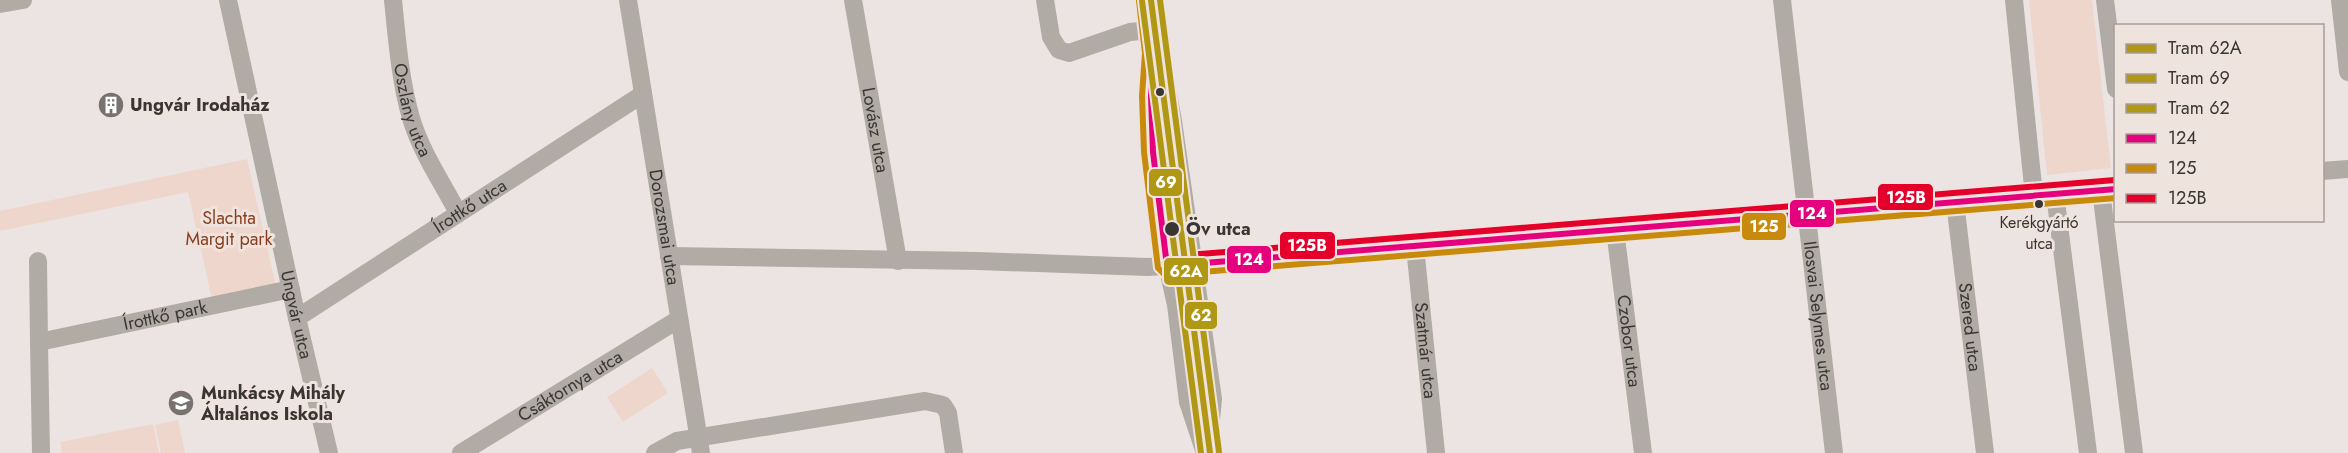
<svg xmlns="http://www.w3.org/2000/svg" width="2348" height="453" viewBox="0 0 2348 453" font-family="Jost,sans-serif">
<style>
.green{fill:#eed6cd}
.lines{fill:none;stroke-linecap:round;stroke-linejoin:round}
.minor{stroke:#b1aba5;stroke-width:18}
.bus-1-casing{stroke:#efe3de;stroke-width:10}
.bus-2-casing{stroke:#efe3de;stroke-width:10}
.bus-3-casing{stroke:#efe3de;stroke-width:10}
.bus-1{stroke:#e5007d;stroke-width:6}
.bus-2{stroke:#c88a0d;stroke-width:6}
.bus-3{stroke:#e4002b;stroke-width:6}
.tram-1-casing{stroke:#efe3de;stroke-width:10}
.tram-2-casing{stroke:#efe3de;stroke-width:10}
.tram-3-casing{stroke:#efe3de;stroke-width:10}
.tram-1{stroke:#b09714;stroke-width:6}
.tram-2{stroke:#b09714;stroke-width:6}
.tram-3{stroke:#b09714;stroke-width:6}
.bus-dot{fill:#393533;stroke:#efe3de;stroke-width:2}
.labels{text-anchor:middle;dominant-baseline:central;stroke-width:6;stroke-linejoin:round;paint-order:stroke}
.bus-label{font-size:16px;fill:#393533;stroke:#efe3de}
.poi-label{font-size:18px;font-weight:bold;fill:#393533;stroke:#efe3de;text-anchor:start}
.street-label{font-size:18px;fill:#393533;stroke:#efe3de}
.park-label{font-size:18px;fill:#883d1e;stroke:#efe3de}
.stop-label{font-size:18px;font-weight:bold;fill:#393533;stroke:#efe3de;text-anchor:start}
.line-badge{stroke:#efe3de;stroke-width:2}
.badge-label{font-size:16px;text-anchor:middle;font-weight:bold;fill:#fff}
</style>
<rect width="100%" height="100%" fill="#ebe4e2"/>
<g class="green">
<path d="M2029,0H2092L2111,168L2047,175Z"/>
<path d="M247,159L276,286L212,299L188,192L0,231V211Z"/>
<path d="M652,368L668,393L623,422L607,397Z"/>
<path d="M178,420L185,453H161L155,425Z"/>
<path d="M153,424L159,453H62L60,442Z"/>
</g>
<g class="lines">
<g class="minor">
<path id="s1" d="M228,0L297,318L329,453"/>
<path id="s2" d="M393,0C397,39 400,80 411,118C421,152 442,182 458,213"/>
<path id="s3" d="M628,0L701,453"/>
<path id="s4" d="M853,0L898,261"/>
<path d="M1045,0L1051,37L1059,50L1069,53L1130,32L1151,30"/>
<path d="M1148,0L1154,53L1151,125L1163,246L1176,305L1188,402L1205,453"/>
<path id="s5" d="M1782,0L1834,453"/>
<path d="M2014,0L2034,196"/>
<path d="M2105,0L2116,89"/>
<path d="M2340,0L2348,72"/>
<path d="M0,4L23,0"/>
<path d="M1157,61L1168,94L1173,121L1213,399L1208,451"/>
<path d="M2322,171L2348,169"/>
<path d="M2101,191L2134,453"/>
<path d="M2055,194L2088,453"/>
<path id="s6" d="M1955,202L1985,453"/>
<path id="s7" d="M1615,230L1643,453"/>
<path id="s8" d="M1415,247L1436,453"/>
<path d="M669,256L978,261L1147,267L1211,264L1807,213L2116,189"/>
<path d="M38,261L39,342"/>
<path id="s9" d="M297,318L643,94"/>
<path id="s10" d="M41,453L39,342L291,289"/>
<path id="s11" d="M461,453L679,319"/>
<path d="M655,453L677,441L925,401L943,405L948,413L954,453"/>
</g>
<defs>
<path id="bus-1" d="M1148,0L1154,53L1151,96L1153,152L1167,266L2116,189"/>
<path id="bus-2" d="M1139,1L1145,53L1142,96L1144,152L1158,268L1165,275L2116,198"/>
<path id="bus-3" d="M1157,0L1163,53L1160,96L1162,151L1175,256L2115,180"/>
</defs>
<use href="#bus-1" class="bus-1-casing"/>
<use href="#bus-2" class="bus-2-casing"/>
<use href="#bus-3" class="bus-3-casing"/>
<use href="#bus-1" class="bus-1"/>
<use href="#bus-2" class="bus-2"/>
<use href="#bus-3" class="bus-3"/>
<defs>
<path id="tram-1" d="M1151,0L1210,453"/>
<path id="tram-2" d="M1142,1L1201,453"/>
<path id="tram-3" d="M1160,0L1219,452"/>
</defs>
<use href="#tram-1" class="tram-1-casing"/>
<use href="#tram-2" class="tram-2-casing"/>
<use href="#tram-3" class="tram-3-casing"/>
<use href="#tram-1" class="tram-1"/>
<use href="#tram-2" class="tram-2"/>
<use href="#tram-3" class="tram-3"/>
</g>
<defs>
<symbol id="building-disc" viewBox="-11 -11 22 22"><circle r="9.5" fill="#777270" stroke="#efe3de"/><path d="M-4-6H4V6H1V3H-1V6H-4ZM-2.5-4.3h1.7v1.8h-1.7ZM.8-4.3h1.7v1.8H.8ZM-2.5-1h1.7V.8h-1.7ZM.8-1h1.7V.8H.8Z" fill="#fff"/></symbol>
<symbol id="school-disc" viewBox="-11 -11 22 22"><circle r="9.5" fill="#777270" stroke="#efe3de"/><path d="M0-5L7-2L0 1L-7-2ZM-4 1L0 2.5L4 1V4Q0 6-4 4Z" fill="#fff"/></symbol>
</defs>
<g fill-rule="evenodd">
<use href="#building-disc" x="96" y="90" width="30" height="30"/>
<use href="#school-disc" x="166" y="388" width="30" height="30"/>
</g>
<g class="bus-dot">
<circle cx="1160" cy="92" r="5"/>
<circle cx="2039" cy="204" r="5"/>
<circle cx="1172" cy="229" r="8"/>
</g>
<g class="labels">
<g class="bus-label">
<text x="2039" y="222">Kerékgyártó<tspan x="2039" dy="21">utca</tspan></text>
</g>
<g class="poi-label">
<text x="130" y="105">Ungvár Irodaház</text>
<text x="201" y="393">Munkácsy Mihály<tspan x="201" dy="21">Általános Iskola</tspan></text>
</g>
<g class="street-label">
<text stroke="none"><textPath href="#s2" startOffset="112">Oszlány utca</textPath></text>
<text stroke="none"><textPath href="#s4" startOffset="132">Lovász utca</textPath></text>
<text stroke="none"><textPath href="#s9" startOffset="206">Írottkő utca</textPath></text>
<text stroke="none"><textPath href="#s3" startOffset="230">Dorozsmai utca</textPath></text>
<text stroke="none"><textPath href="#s1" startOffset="322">Ungvár utca</textPath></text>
<text stroke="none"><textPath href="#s10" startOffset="240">Írottkő park</textPath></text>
<text stroke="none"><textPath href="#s5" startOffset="318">Ilosvai Selymes utca</textPath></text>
<text stroke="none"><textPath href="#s6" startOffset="126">Szered utca</textPath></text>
<text stroke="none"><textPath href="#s7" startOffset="112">Czobor utca</textPath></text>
<text stroke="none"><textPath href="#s8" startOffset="104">Szatmár utca</textPath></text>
<text stroke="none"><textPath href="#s11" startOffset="128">Csáktornya utca</textPath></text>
</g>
<g class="park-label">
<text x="229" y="218">Slachta<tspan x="229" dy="21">Margit park</tspan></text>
</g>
<g class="stop-label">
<text x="1186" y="229">Öv utca</text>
</g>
</g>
<g class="line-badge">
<rect x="1148" y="168" width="35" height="29" rx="6" fill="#b09714"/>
<rect x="1877" y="183" width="57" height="28" rx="6" fill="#e4002b"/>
<rect x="1789" y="199" width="46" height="29" rx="6" fill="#e5007d"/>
<rect x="1741" y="212" width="46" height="29" rx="6" fill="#c88a0d"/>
<rect x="1279" y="231" width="57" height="29" rx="6" fill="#e4002b"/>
<rect x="1226" y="245" width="46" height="29" rx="6" fill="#e5007d"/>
<rect x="1163" y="257" width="46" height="29" rx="6" fill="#b09714"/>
<rect x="1184" y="301" width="34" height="29" rx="6" fill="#b09714"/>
</g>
<g class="badge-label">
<text x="1166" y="188">69</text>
<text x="1906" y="203">125B</text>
<text x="1812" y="219">124</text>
<text x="1764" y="232">125</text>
<text x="1307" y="251">125B</text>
<text x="1249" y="265">124</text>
<text x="1186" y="277">62A</text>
<text x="1201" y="321">62</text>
</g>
<rect x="2114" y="24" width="210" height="198" fill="#efe3de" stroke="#a69d9a" stroke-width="1.5"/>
<rect x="2126" y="44" width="30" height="9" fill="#b09714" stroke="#a69d9a" stroke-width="1.5"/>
<text x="2168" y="54" font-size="18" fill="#393533">Tram 62A</text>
<rect x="2126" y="74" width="30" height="9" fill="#b09714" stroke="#a69d9a" stroke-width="1.5"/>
<text x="2168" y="84" font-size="18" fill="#393533">Tram 69</text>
<rect x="2126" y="104" width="30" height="9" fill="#b09714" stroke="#a69d9a" stroke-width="1.5"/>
<text x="2168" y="114" font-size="18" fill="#393533">Tram 62</text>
<rect x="2126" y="134" width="30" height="9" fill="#e5007d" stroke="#a69d9a" stroke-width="1.5"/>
<text x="2168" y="144" font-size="18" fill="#393533">124</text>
<rect x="2126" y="164" width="30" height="9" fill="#c88a0d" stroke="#a69d9a" stroke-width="1.5"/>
<text x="2168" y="174" font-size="18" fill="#393533">125</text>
<rect x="2126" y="194" width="30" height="9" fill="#e4002b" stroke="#a69d9a" stroke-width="1.5"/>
<text x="2168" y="204" font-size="18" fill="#393533">125B</text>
</svg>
